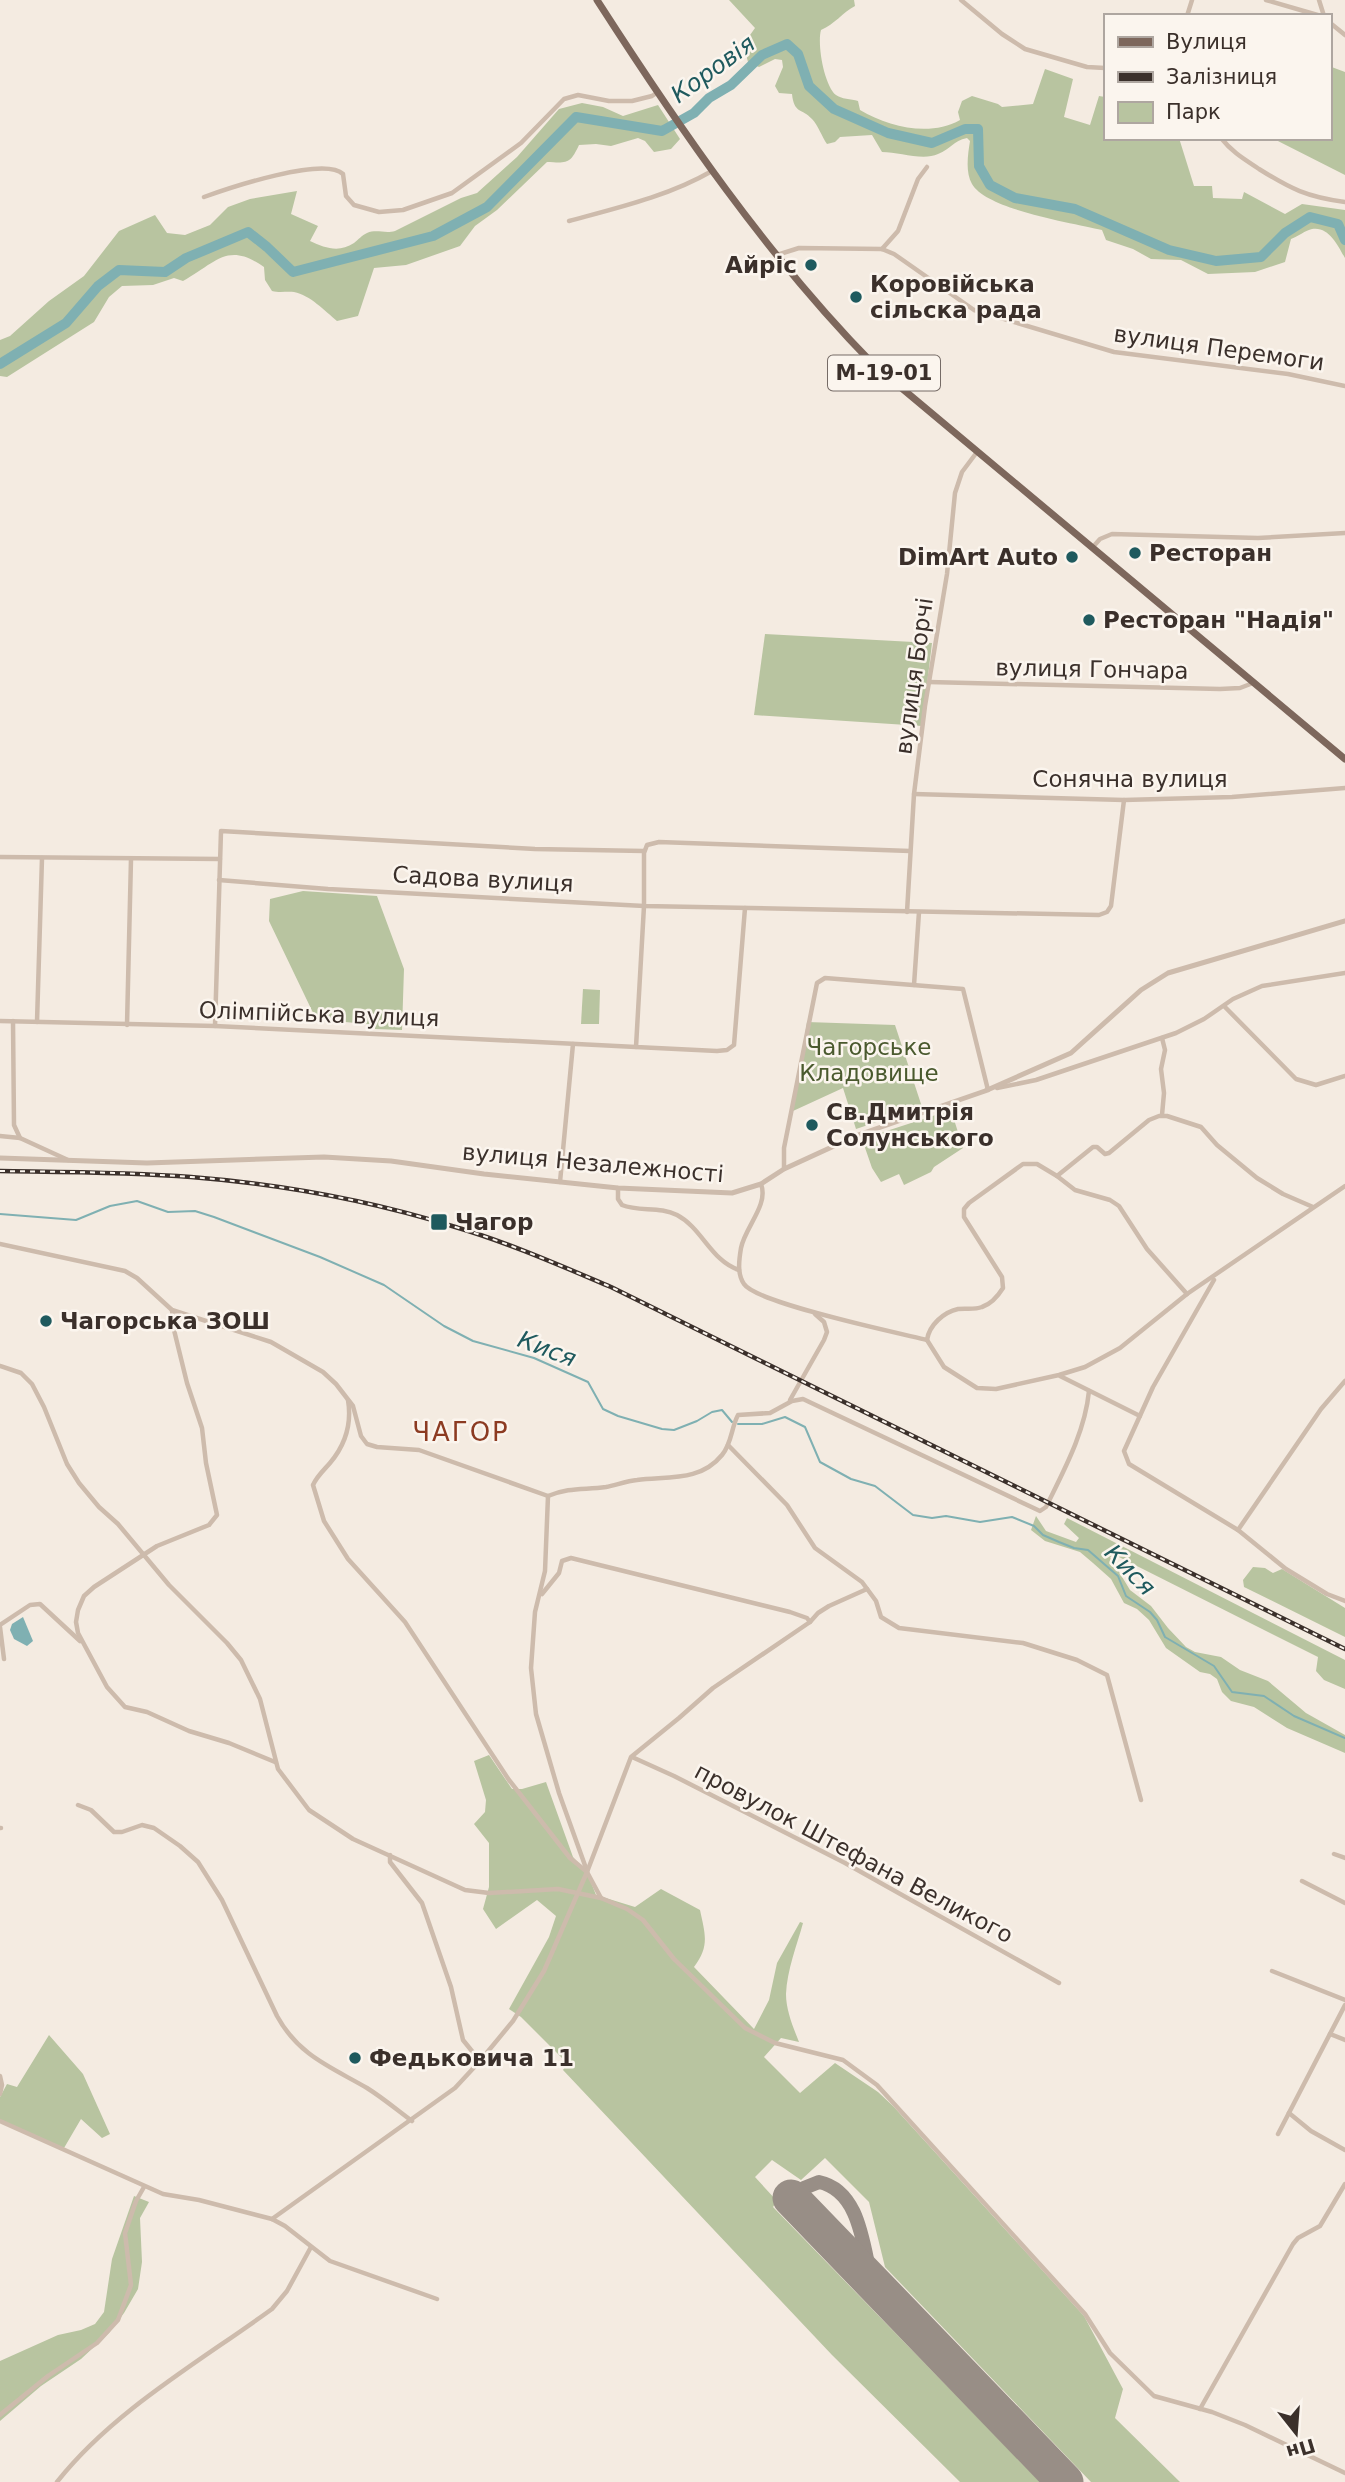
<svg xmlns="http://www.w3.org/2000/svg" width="1345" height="2482" viewBox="0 0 1345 2482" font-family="'DejaVu Sans',sans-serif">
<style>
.green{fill:#b8c4a0}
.water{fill:#7fb0b2}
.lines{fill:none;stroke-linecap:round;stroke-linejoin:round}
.stream{stroke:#7fb0b2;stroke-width:2}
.river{stroke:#7fb0b2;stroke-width:10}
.taxiway{stroke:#988e86;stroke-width:14}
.runway{stroke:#988e86;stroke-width:37}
.minor{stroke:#cdbbac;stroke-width:4.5}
.tertiary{stroke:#cdbbac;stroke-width:5}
.primary{stroke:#7d675c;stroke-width:7}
.rail-casing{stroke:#3b302b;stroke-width:4.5}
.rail{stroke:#fbf5ee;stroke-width:2;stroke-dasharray:5;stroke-linecap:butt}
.poi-dot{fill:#1f5a5e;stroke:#fbf5ee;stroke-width:2.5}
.labels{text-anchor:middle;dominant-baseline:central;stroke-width:5;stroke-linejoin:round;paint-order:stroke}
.shield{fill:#fbf5ee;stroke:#756b66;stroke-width:2}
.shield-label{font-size:21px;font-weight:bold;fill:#3b302b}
.poi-label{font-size:23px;font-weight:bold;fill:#3b302b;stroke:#fbf5ee;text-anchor:start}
.street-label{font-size:23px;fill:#3b302b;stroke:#fbf5ee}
.park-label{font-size:23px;fill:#4a5a2e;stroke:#fbf5ee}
.water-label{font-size:24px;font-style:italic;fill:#1f5a5e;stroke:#fbf5ee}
.quarter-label{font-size:26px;letter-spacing:2px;fill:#8c3b22;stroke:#fbf5ee}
</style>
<rect width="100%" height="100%" fill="#f4ebe1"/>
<g class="green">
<path d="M729,0H854L855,6C842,13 835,24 821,30C817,44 824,85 836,95C841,99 851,99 858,101L860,110C889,127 930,137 960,120L958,112L962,101L972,96L998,104L1002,107L1033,104L1045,69L1073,79L1064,117L1090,125L1099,96L1105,97V138H1179L1194,186H1212L1213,198L1242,199L1244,192L1285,214L1302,204L1345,210V258C1338,246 1329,226 1312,229C1306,230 1297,237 1291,239L1285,262L1255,272L1208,274L1181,260L1151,259L1133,249L1106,240L1102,230C1073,223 987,210 972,184C965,172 968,154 970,141L967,138C953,141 951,149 938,154C923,161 899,152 882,152L872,135L840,137L835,142L827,144C822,137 818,125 812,119C802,108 794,114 792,94L779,93L775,86L783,67L782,60L775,59L759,67L748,62C743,44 745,42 755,28Z"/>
<path d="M1329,66L1345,72V175L1272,138H1329Z"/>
<path d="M582,103L603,107L623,116L658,105L680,139L671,149L654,152L645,141L638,138L611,146L596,144L579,145C570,164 568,163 547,162L497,210L475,226L460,246L406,265L374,268L358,316L337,321C325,311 310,295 294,292C287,291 280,293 272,291L265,280L264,267C227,241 216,263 183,281L174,278L153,285L122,286L109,297L94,322L7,377L0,376V340L10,336L49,301L84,276L119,231L155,215L167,233L185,235L210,225L228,207L250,199L297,191L291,214L318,226L310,241C325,248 339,253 354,243C358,240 362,235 367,233C377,229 385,234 395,231L461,198L477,193L517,157L559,109Z"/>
<path d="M765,634L932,643L922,726L754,715Z"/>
<path d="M303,891L377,896L404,969L402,1030L375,1029V1025L316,1019L269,921L270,899Z"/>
<path d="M583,989L600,990L599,1024H581Z"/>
<path d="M807,1022L895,1025L922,1107L856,1129L843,1088L793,1111Z"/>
<path d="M951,1110L963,1148L934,1167L931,1172L904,1185L899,1174L881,1182L872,1168L862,1139Z"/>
<path d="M1036,1516L1046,1531L1076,1542L1079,1538L1064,1524L1067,1518L1345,1660V1689L1324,1680L1316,1671L1318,1657L1115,1555L1110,1557L1130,1590L1151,1606L1168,1628L1186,1647L1195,1652L1221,1657L1240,1670L1268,1681L1306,1713L1345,1735V1753L1287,1728L1254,1707L1231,1701L1222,1692L1217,1679L1210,1674L1200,1672L1166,1648L1149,1620L1137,1609L1124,1603L1111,1579L1093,1563L1080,1552L1045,1541L1031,1530Z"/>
<path d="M1253,1567L1265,1568L1273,1573L1282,1569L1345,1608V1637L1244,1587L1243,1580Z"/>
<path d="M489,1755L512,1789H522L546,1782L573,1857L587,1872L596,1895L635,1907L661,1889L700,1910C705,1934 710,1946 694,1967L754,2029L769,2000L777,1963L800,1922L803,1923C797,1945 787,1970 786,1994C786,2010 793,2027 799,2042L781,2038L764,2057L800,2093L835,2063L878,2092L893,2106L1084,2316L1123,2389L1115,2418L1180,2482H1091L885,2267L869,2202L825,2158L801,2180L772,2160L755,2177L777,2201L773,2207L1040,2482H960L832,2355L563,2070L567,2063L521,2017L509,2009L549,1937L556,1916L537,1900L496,1929L483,1909L489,1887V1843L474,1824L485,1812L486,1800L474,1761Z"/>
<path d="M49,2035L83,2074L110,2134L102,2138L81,2119L64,2148L0,2120V2097L7,2084L17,2087Z"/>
<path d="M134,2196L149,2202L140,2218L142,2262L138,2289L124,2313L109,2333L81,2359L41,2386L0,2421V2361L58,2335L81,2330L95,2324L104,2312L112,2259Z"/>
</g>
<path class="water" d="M23,1617L33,1641L27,1646L14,1639L10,1630L12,1624Z"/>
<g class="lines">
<g class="stream">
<path d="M0,1214L76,1220L110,1206L137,1201L168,1212L195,1211L214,1217L320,1257L384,1285L444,1326L473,1341L534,1358L588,1382L603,1409L618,1416L662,1429L674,1430L697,1421L712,1412L722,1410L732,1422"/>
<path d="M738,1424H762L785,1417L805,1427L820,1462L851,1479L875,1486L913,1515L932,1518L946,1516L980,1522L1012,1517L1034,1526L1043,1535L1059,1542L1074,1548L1088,1550L1118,1576L1126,1596L1150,1612L1157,1620L1165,1637L1214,1666L1232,1692L1264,1696L1294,1716L1345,1738"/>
</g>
<path class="river" d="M0,364L66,323L98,286L119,270L165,272L186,258L248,232L267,247L293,272L433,236L487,207L576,117L662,131L694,113L709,98L731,85L762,55L787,44L798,54L809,86L834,109L888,133L932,143L965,129H978L979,166L990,185L1015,198L1075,209L1169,250L1216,261L1261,257L1285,233L1310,217L1338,224L1345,240"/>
<path class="taxiway" d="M793,2200L804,2188L819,2182C861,2191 863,2248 872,2282"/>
<path class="runway" d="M791,2198L1065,2482"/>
<g class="minor">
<path d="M961,0L1002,34L1025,49L1087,67L1105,68"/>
<path d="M1266,0L1321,16"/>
<path d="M1319,0L1324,16"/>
<path d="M1187,16L1192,0"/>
<path d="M1329,22L1345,35"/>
<path d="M1221,138C1233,153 1244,159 1259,169C1291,189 1307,197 1345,202"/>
<path d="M204,197C229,188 324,156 343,174L346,196L354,205L379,212L403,210L452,193L521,143L564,99L578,95L609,101H632L652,96L658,92"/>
<path d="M569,221C617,208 669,196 712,171"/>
<path d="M882,249L898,231L918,179L927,167"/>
<path d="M777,255L799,248L882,249L894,254L974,310L1114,352L1288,374L1345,386"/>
<path d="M1092,548L1100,539L1112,534L1258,538L1345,533"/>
<path d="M929,682L1220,689L1240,688L1253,683"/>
<path d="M914,794L1124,800L1232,797L1345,788"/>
<path d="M0,857L220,859"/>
<path d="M219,880L328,889L644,906L1099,915L1107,912L1111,906L1124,800"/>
<path d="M745,908L734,1045L727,1050L717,1051L636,1047L644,906V853L647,845L659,842L910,851"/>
<path d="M907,912L914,794L925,706L947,574L955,493L962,472L977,452"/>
<path d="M914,985L919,912"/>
<path d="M1224,1006L1296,1079L1316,1085L1345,1076"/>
<path d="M0,1021L215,1026L636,1047"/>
<path d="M13,1021L14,1125L20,1138"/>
<path d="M37,1022L42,858"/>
<path d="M127,1025L131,859"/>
<path d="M215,1026L221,831L535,849L644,851"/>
<path d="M997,1088L1036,1080L1176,1033L1204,1019L1233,999L1262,986L1345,973"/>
<path d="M1162,1115L1164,1093L1161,1069L1165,1050L1162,1038"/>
<path d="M0,1136L20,1138L68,1160"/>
<path d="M784,1169V1148L817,983L825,978L963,989L988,1090"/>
<path d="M1057,1176L1075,1190L1110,1200L1119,1206L1147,1249L1187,1294"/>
<path d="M560,1182L573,1044"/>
<path d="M761,1184C769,1205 745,1227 741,1248C739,1260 737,1274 744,1284C756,1303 898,1333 927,1340L944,1367L977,1388L996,1389L1059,1375L1085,1367L1120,1348L1187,1294L1345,1186"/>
<path d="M618,1188V1199L622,1205C639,1212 660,1206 677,1215C702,1228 711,1261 739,1270"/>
<path d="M0,1244L125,1271L137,1278L172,1310L271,1342L323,1372L336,1384L353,1406L361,1436L367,1444L377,1447L419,1450L548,1496C570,1487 583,1490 606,1487C616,1485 627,1481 637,1480C668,1476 700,1482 722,1455C732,1443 731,1428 738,1415L770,1413L792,1401L803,1399L1040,1511L1046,1507C1064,1470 1085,1432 1089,1391"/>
<path d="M1214,1280L1153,1387L1124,1451L1129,1464L1238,1530L1286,1569L1327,1594L1345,1601"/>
<path d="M172,1310L174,1330L187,1383L202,1428L206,1463L217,1515L209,1525L157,1546L94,1587L84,1596L78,1610L76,1622L78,1633L107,1687L125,1707L147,1712L189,1731L229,1743L275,1762"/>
<path d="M927,1340C929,1325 944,1312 958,1309C966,1308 974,1310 982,1307C991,1304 998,1296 1003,1288L1002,1277L964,1217V1209L969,1203L1023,1164H1037L1057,1176L1093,1147H1097L1105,1154L1109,1153L1149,1120L1159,1116H1167L1201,1127L1217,1145L1257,1178L1283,1194L1313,1207"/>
<path d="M0,1366L21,1373L32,1384L44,1407L67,1464L79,1483L99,1507L118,1524L169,1585L227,1643L241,1660L260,1699L278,1769L309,1810L353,1839L465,1890L489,1893L558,1889L601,1898L627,1909L643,1920L674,1959L745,2028L775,2043L843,2060L877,2085L1085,2314L1110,2353L1154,2396L1212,2412L1245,2425L1345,2473"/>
<path d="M1060,1376L1140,1416"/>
<path d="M348,1400C352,1424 346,1444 330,1463C324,1470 317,1476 313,1485L324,1521L348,1559L405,1622L509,1780L570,1858L587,1872L601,1898"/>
<path d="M790,1400L824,1340L827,1332L824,1322L815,1314"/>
<path d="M728,1445L787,1505L815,1548L862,1582L876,1601L881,1617L899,1628L1023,1643L1077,1660L1107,1675L1141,1800"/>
<path d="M548,1496L545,1571L535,1612L531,1668L536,1714L559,1793L587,1871"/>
<path d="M1238,1530L1321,1409L1345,1381"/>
<path d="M542,1594L559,1573L562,1561L571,1558L790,1612L807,1618L810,1622"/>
<path d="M0,1625L30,1605L40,1604L80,1641"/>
<path d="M0,1627L4,1659"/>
<path d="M632,1757L674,1776L845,1863L1059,1983"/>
<path d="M78,1805L91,1810L114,1832H122L142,1825L154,1828L180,1846L198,1862L222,1900L277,2016C299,2056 331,2067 367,2088C383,2098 397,2110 412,2121"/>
<path d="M0,1828H1"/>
<path d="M1334,1854L1345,1858"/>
<path d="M390,1855V1862L422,1903L451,1987L463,2040L480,2061"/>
<path d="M1302,1881L1345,1903"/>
<path d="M1272,1971L1345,2000"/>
<path d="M1330,2034L1345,2040"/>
<path d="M0,2076L2,2085L0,2094"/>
<path d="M1289,2113L1311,2131L1345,2150"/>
<path d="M0,2121L163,2194L199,2200L272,2219L285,2226L330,2261L437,2299"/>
<path d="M1278,2134L1345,2005"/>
<path d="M272,2219L455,2088L480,2061L513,2021L544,1971L587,1872L631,1757L679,1718L713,1688L810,1622L818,1613L829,1606L867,1589"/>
<path d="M1200,2409L1293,2244L1298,2238L1320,2226L1345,2184"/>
<path d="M0,2415L48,2376L97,2343L118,2320L131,2285L125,2233L136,2201L144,2187"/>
<path d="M57,2482C113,2411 199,2362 272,2309L287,2291L311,2247"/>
</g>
<path class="tertiary" d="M0,1158L147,1163L324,1157L391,1161L484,1174L618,1188L732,1193L761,1184L784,1169L858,1135L985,1091L1071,1053L1141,990L1168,973L1345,921"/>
<path class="primary" d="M597,0C680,129 767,256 874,365L1345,759"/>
<defs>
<path id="rail" d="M0,1171C64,1172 128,1172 191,1177C280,1184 368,1200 452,1226C507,1242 559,1265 611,1287L1345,1649"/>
</defs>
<use href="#rail" class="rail-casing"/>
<use href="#rail" class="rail"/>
</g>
<g class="poi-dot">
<circle cx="811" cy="265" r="7"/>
<circle cx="856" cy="297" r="7"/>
<circle cx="1135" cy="553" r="7"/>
<circle cx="1072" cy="557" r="7"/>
<circle cx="1089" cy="620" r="7"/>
<circle cx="812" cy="1125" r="7"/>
<rect x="430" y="1213" width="18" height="18" rx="3.5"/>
<circle cx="46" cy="1321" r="7"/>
<circle cx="355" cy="2058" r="7"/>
</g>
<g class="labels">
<rect class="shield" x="828" y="355.5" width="112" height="35" rx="5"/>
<g class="shield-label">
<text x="884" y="373">М-19-01</text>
</g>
<g class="poi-label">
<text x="797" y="265" text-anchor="end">Айріс</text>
<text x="870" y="284">Коровійська<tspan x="870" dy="26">сільска рада</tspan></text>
<text x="1149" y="553">Ресторан</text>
<text x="1058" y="557" text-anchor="end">DimArt Auto</text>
<text x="1103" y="620">Ресторан "Надія"</text>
<text x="826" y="1112">Св.Дмитрія<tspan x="826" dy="26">Солунського</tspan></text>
<text x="455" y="1222">Чагор</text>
<text x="60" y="1321">Чагорська ЗОШ</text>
<text x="369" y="2058">Федьковича 11</text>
</g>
<g class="street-label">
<text transform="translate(1219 348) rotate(8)">вулиця Перемоги</text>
<text transform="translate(1092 669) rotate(1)">вулиця Гончара</text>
<text transform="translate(914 676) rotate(-82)">вулиця Борчі</text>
<text x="1130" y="779">Сонячна вулиця</text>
<text transform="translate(483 879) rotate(3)">Садова вулиця</text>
<text transform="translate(319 1014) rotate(2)">Олімпійська вулиця</text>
<text transform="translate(593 1163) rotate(5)">вулиця Незалежності</text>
<text transform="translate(854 1853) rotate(28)">провулок Штефана Великого</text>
</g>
<g class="park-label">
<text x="869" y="1047">Чагорське<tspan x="869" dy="26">Кладовище</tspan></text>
</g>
<g class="water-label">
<text transform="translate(713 69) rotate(-36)">Коровія</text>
<text transform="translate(547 1349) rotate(21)">Кися</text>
<text transform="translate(1130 1570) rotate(46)">Кися</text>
</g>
<g class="quarter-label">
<text x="461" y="1432">ЧАГОР</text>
</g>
</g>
<rect x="1104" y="14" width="228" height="126" fill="#fbf5ee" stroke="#aea6a0" stroke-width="2"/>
<rect x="1118" y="37" width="35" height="10" fill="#7d675c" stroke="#aea6a0" stroke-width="2"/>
<text x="1166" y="49" font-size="21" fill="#3b302b">Вулиця</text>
<rect x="1118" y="72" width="35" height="10" fill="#3b302b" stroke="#aea6a0" stroke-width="2"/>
<text x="1166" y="84" font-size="21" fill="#3b302b">Залізниця</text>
<rect x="1118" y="102" width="35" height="21" fill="#b8c4a0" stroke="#aea6a0" stroke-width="2"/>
<text x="1166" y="119" font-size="21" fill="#3b302b">Парк</text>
<g transform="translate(1296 2433) rotate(163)" stroke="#fbf5ee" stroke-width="5" paint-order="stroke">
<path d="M0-5L12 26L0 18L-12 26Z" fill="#3b302b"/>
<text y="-10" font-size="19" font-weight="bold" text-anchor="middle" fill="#3b302b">Пн</text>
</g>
</svg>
